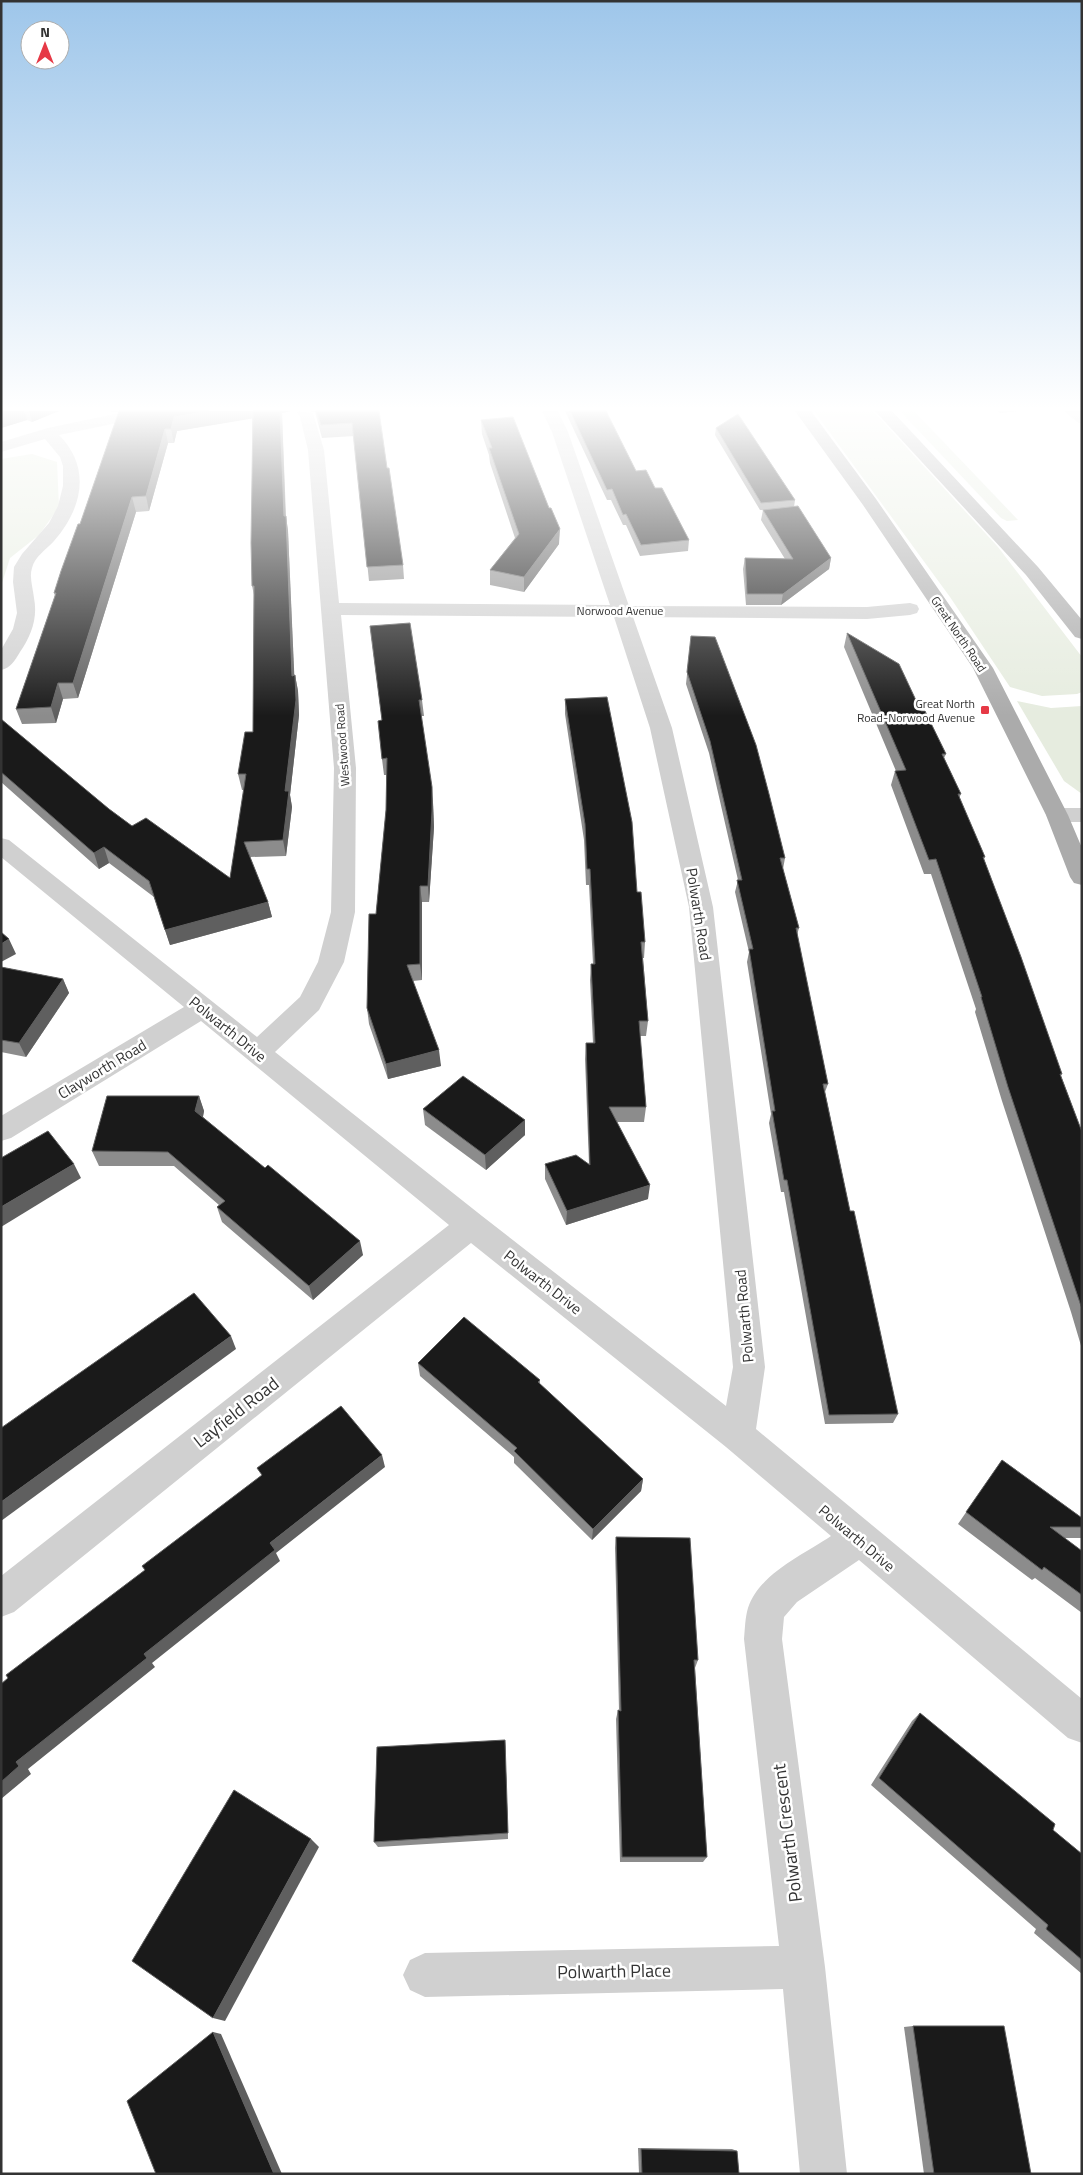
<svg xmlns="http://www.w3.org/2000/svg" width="1083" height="2175" viewBox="0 0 1083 2175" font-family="'Titillium Web',sans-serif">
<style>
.green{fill:#e6ecdf}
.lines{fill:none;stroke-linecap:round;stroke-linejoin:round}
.minor{fill:#d0d0d0;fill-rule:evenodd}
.major{fill:#ababab;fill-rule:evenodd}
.wall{fill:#8c8c8c}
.shaded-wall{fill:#5f5f5f}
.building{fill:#1a1a1a;stroke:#5f5f5f}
.poi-dot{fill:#e63946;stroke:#fff;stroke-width:2}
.labels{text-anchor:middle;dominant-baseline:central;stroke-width:5;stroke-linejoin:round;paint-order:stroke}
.far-street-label{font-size:12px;fill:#333;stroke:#fff}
.far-poi-label{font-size:12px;fill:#333;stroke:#fff;text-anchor:end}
.street-label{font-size:15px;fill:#333;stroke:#fff}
.near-street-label{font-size:18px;fill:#333;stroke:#fff}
</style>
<rect width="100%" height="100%" fill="#fff"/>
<g class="green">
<path d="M814,411H873L998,547L1082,657V692L1077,694L1042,696L1010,687L950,597Z"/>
<path d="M900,411H914L1018,520L1007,521L1001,518Z"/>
<path d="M32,454L57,462L59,507L39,535L10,558L1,586V459Z"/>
<path d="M1017,701L1051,708L1082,706V794L1064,781Z"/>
</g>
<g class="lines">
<g class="minor">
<path d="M129,411H159L156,414L151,416L59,435C92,468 82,509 54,541C46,550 35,556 32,568C29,577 33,588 34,598C38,618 31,636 20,652C15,660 11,668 1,670V650L13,629L17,613L13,582L14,567L22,554L49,523L58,506L63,486V466L60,457L45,439L1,452V442L48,428Z"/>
<path d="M296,411L313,413L324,450L339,603L610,605L552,432L542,411H558L568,432L629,606L867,607L910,603L917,605L919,609L917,613L910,615L867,619L633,617L672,728L713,907L765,1367L756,1429L1082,1699V1743L1068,1738L859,1560L797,1602L784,1617L782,1639L825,1967L847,2174H800L783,1989L425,1997L410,1990L403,1975L410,1960L425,1953L779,1946L744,1639C745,1629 745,1618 748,1608C759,1574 803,1555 831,1536L726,1447L471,1243L14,1612L1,1617V1576L449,1225L201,1021L11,1138L1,1141V1116L184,1007L1,857V838L9,840L257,1037L300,997L318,962L331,912L334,768L308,450L300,417ZM341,615L614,617L650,728L689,907L733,1367L726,1406L482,1216L275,1052L319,1010L344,962L355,912L356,768Z"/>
<path d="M1064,411H1082V424L1077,422Z"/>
<path d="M1057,808H1082V822H1057L1049,820L1046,815L1049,810Z"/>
</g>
<g class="major">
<path d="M795,411H811L876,499L993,668L1068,815L1082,848V885L1074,883L1070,877L1046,815L973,668L863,505Z"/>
<path d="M875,411H892L1038,567L1082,620V639L1075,637L1026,575Z"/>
</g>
</g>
<g class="wall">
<path d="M1,411H59L32,422L27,420L1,428Z"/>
<path d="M110,411H291L282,413L286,516L288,531L294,675H295L298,691L299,715L290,795L292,807L286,856L250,857L268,902L272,917L170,945L154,897L109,863L99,869L1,782V719L109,809L132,826L230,878L244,790H242L238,774L253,732L254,595L252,586V418L177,431L174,443H168L149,511L136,512L78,698L63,699L56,723L22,724L16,709L55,596L54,593L80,524L119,411L113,412Z"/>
<path d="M309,411H379L387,468L403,565L404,579L369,581L354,436L322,438L315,412Z"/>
<path d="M565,411H606L636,471L655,488L689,540L688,551L640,556L626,525H623L611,500H607Z"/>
<path d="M998,411H1019L1000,413Z"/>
<path d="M481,420L559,544L524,592L490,585V570L515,538L490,463L489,455L482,434Z"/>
<path d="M716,428L795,500L794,507L831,558L829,569L781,605H746L743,569L745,558L785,559L761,520L763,510H760L715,435Z"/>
<path d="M370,626L422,700L424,716H421L433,803L434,827L429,902H422V980L413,981L441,1066L388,1079L369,1024L367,1008L386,810V775H384L382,759V720Z"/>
<path d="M847,633L921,711L946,754L944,758L961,794L959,798L985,857L984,859L1062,1074L1061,1076L1082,1132V1349L1071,1312L1002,1101L975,1012L976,1009L931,874H924L891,785L895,771H896L844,647Z"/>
<path d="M691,636L785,858L783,869L799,928L797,935L828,1084L825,1092L850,1211L898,1414L893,1423L825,1424L784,1192H781L769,1123L771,1114L747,962L749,952L735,892L738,880L709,753L686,684Z"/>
<path d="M565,699L637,892L645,942L644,958H643L648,1021L646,1036H640L646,1107L644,1122H617L648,1199L566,1225L545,1179V1164H589L585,1059L586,1043H593L590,980L591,964H593L589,885H586L584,840L565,714Z"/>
<path d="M1,967L63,979L69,993L26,1057L1,1052Z"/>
<path d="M199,1096L204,1111L203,1117L363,1255L313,1300L222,1222L217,1207L219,1205L174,1166H99L92,1151Z"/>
<path d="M423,1109L525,1120V1135L486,1170L425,1125Z"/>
<path d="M418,1363L540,1380V1384L643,1479L641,1491L592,1540L514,1463V1457L420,1376Z"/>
<path d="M1002,1460L1082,1518V1538H1064L1082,1551V1613L1035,1578L1032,1580L958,1524Z"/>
<path d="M616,1537L698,1660L695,1668L707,1857L703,1862H620L616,1719L618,1710H619L615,1548Z"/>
<path d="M920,1713L1053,1830L1082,1854V1974L1034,1933L1036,1929L871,1785L912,1721Z"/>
<path d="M505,1740L508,1839L378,1847L374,1842Z"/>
<path d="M913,2026L1031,2174H924L904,2027Z"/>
<path d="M638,2148L732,2149L737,2151L739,2174H639Z"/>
</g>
<g class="shaded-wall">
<path d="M5,411H24L27,420L1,428V412Z"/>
<path d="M29,411H59L32,422Z"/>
<path d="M209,411H254L255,418L177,431L174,443L171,429L174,417Z"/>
<path d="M280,411H291L282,413L286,531L284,516Z"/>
<path d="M165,429L168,443L149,511L146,496Z"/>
<path d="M132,497L136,512L78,698L73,683Z"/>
<path d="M286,516L288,531L295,691L292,676Z"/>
<path d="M560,529L559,544L524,592V577Z"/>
<path d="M831,558L829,569L781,605L783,594Z"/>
<path d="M295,675L298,691L299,715L290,795L292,807L286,856L283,840L285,791Z"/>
<path d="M58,683L63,699L56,723L51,707Z"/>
<path d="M432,787L433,803L434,827L429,902L428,886Z"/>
<path d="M104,847L109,863L99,869L94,853Z"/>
<path d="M420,886L422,902V980L420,964Z"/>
<path d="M268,902L272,917L170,945L165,930Z"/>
<path d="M9,939L16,954L1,962V944Z"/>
<path d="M63,979L69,993L26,1057L19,1043Z"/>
<path d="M439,1050L441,1066L388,1079L386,1064Z"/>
<path d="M199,1096L204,1111L201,1126L195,1111Z"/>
<path d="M525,1120V1135L486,1170L485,1155Z"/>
<path d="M74,1164L81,1178L1,1227V1207Z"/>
<path d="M650,1185L648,1199L566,1225L567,1211Z"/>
<path d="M360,1241L363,1255L313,1300L309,1286Z"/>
<path d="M231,1336L236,1349L1,1521V1502Z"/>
<path d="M382,1455L385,1467L276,1553L280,1561L152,1663L155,1667L28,1769L31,1774L1,1799V1782L16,1762L144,1654L270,1543Z"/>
<path d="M643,1479L641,1491L592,1540L593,1529Z"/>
<path d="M505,1740V1747L508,1839V1833Z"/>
<path d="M311,1839L319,1847L225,2021L213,2018Z"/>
<path d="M213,2032L221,2034L282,2174H274Z"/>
</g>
<g class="building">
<path d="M119,411H209L174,417L171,429H165L146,496L132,497L73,683H58L51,707L16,709L56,593H54L61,571L78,524H80Z"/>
<path d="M253,411H280L284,516H286L292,676L295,675L296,700L285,791H289L283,840L244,842L268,902L165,930L149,881L104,847L94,853L1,772V719L109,809L132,826L146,818L230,878L246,774H238L245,732H253L254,586H252L251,543Z"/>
<path d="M316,411H379L387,468H389L403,565L367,567L352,423L321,425Z"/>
<path d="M570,411H606L636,471L646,470L655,488H662L689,540L641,545L626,514L623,515L612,489L607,490Z"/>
<path d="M738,414L795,500L761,503L716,428Z"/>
<path d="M513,417L549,508H551L560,529L524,577L490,570L519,534L489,448H492L481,420Z"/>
<path d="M798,506L831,558L783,594H747L745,558L793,559L763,510Z"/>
<path d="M410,623L422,700H419L432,787V811L428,886H420V964L407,965L439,1050L386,1064L367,1008L369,914H376L386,810L387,758L382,759L378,721L382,720L370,626Z"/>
<path d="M847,633L899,664L921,711H925L946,754H942L961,794H958L985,857H983L1021,957L1062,1074H1060L1082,1132V1309L1008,1087L981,997H982L936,859L929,860L895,771L906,770Z"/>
<path d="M691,636L715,637L756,745L769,794L785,858H780L799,928H796L828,1084H823L850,1211H854L898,1414L829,1415L787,1180H784L772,1111H775L749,949H753L737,880H742L710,741L687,672Z"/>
<path d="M607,697L632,822L637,892H641L645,942H641L648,1021H639L646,1107H609L650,1185L567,1211L545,1164L576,1155L590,1165L586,1043H595L591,964H595L590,869H587L585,824L565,699Z"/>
<path d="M1,932L9,939L1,944Z"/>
<path d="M1,967L63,979L19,1043L1,1040Z"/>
<path d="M463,1076L525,1120L485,1155L423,1109Z"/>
<path d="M107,1096H199L195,1111L265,1168L268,1165L360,1241L309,1286L217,1207L225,1201L168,1152L92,1151Z"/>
<path d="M48,1131L74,1164L1,1207V1158Z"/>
<path d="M194,1293L231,1336L1,1502V1428Z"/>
<path d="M464,1317L540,1380L538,1382L643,1479L593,1529L514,1451L517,1448L418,1363Z"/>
<path d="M341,1406L382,1455L270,1543L275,1550L144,1654L147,1658L16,1762L19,1766L1,1782V1684L8,1678L6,1675L145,1570L142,1566L262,1475L257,1468Z"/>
<path d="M1002,1460L1082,1518V1527H1050L1082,1551V1595L1044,1567L1042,1570L966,1512Z"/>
<path d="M616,1537L690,1538L698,1660H694L707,1857H622L618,1710L621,1711Z"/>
<path d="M920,1713L1055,1824L1053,1830L1082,1854V1960L1046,1929L1048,1925L879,1778Z"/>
<path d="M505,1740L508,1833L374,1842L377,1747Z"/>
<path d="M234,1790L311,1839L213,2018L132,1961Z"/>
<path d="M913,2026H1004L1031,2174H934Z"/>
<path d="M213,2032L274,2174H156L127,2101Z"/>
<path d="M641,2149L737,2151L739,2174H642Z"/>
</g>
<linearGradient id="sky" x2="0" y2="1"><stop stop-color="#9ec6ea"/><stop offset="0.57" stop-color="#fff"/><stop offset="1" stop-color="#fff" stop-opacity="0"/></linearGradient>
<rect width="1083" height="716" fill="url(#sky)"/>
<rect class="poi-dot" x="980" y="705" width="10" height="10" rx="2.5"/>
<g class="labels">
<g class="far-street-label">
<text x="620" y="610">Norwood Avenue</text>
<text transform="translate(959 634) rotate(56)">Great North Road</text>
<text transform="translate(342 745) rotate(-94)">Westwood Road</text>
</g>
<g class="far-poi-label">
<text x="975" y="703">Great North<tspan x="975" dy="14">Road-Norwood Avenue</tspan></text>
</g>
<g class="street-label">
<text transform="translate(699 914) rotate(81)">Polwarth Road</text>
<text transform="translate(228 1029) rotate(39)">Polwarth Drive</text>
<text transform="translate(102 1069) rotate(-31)">Clayworth Road</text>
<text transform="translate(543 1282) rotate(38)">Polwarth Drive</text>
<text transform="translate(744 1316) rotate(-95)">Polwarth Road</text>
<text transform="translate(857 1538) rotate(40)">Polwarth Drive</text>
</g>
<g class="near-street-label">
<text transform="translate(236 1412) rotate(-38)">Layfield Road</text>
<text transform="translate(787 1833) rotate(-97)">Polwarth Crescent</text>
<text transform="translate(614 1971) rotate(-1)">Polwarth Place</text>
</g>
</g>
<rect width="1083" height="2175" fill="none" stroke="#333333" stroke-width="5"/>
<g transform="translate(45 45)"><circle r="24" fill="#ffffff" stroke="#adadad"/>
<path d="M0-4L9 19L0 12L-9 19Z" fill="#e63946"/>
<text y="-8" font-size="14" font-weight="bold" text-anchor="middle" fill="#333333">N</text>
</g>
</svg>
